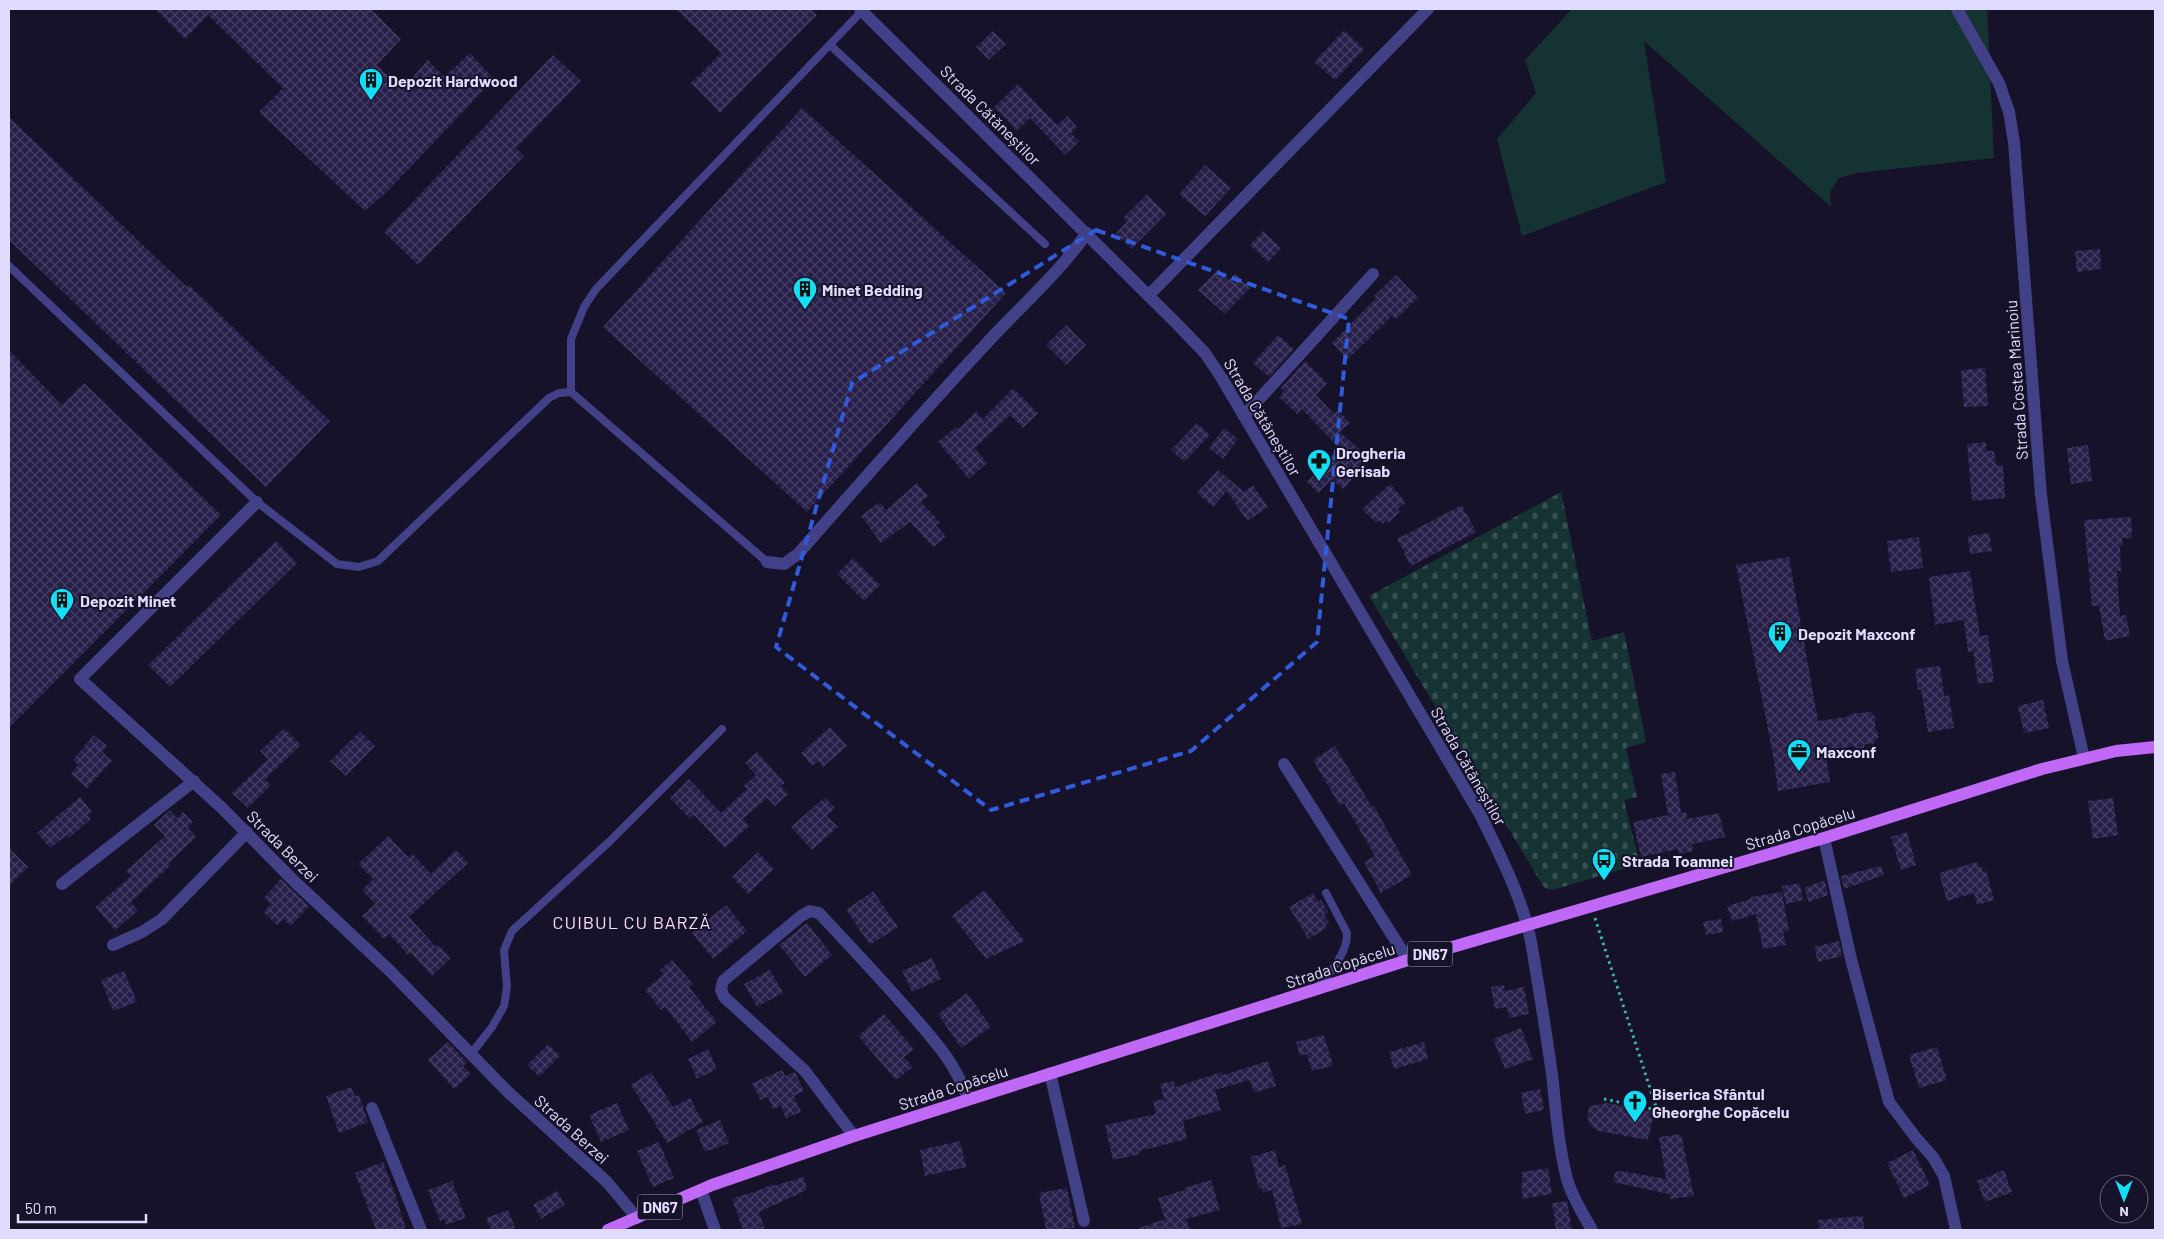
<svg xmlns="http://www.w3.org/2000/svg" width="2164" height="1239" viewBox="0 0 2164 1239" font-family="Barlow,sans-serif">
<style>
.green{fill:#153332}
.cemetery{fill:url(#cemetery-stones)}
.building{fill:url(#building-cross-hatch)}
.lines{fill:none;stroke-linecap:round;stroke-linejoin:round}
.path{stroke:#37b6ae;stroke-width:3;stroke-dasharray:2.5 4;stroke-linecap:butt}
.service{stroke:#424086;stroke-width:8}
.minor{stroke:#424086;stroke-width:12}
.primary{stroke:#c169f7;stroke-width:12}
.marked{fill:none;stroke:#305cdc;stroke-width:4;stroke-dasharray:10 6;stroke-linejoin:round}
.labels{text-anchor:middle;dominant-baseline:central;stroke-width:4;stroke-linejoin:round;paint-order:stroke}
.shield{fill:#161229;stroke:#a39fbd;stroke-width:1}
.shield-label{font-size:15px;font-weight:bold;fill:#e0dcfd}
.poi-label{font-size:16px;font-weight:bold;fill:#e0dcfd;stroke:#161229;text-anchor:start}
.street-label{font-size:16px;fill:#e0dcfd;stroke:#161229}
.neighbourhood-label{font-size:18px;letter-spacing:1px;fill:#fddef2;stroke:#161229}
</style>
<defs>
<pattern id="cemetery-stones" width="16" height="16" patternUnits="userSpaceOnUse" patternTransform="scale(1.25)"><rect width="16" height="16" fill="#153332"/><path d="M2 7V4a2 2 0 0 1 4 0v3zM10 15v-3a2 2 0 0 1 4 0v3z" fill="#375051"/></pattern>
<pattern id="building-cross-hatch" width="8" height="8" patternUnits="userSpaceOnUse" patternTransform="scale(1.25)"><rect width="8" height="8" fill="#271f49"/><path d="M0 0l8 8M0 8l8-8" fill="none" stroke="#463f64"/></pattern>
</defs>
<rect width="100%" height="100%" fill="#161229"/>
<path class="green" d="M1572,9H1987L1994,158L1857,173L1839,178L1830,192L1831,207L1644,41L1666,182L1522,236L1497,139L1536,93L1525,60Z"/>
<path class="cemetery" d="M1561,492L1592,641L1624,632L1646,742L1626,748L1637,797L1624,800L1640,864L1553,890L1547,889L1543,886L1369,596Z"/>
<g class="building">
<path d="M155,9H371L401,39L377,65L401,90L428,60L444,77L470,53L494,79L387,192L365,211L259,112L283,88L208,15L185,39Z"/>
<path d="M676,9H810L817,15L720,113L691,83L721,53Z"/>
<path d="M1344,30L1364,49L1335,80L1314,62Z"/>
<path d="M993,31L1006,44L989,60L976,47Z"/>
<path d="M553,55L581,81L516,148L524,156L418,265L384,232Z"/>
<path d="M1018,84L1057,125L1067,116L1077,127L1071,133L1079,141L1065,155L1030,118L1017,131L994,107Z"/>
<path d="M802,108L1006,293L807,512L603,327Z"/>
<path d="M9,117L187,287L189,285L330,421L266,487L9,240Z"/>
<path d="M1205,165L1231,188L1205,216L1179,194Z"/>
<path d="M1147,194L1166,214L1131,249L1116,233L1127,222L1123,218Z"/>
<path d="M1263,231L1281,248L1268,262L1250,245Z"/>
<path d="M2100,249L2101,269L2077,272L2075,251Z"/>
<path d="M1218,269L1229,280L1235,274L1250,288L1225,314L1198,290Z"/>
<path d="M1396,275L1418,298L1396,319L1392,316L1348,359L1332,343L1376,298L1374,296Z"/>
<path d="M1066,325L1086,345L1066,365L1046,345Z"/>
<path d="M1278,335L1294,349L1269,377L1253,363Z"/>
<path d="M9,350L62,405L84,383L221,515L9,728Z"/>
<path d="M1305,361L1327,383L1316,395L1334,414L1338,410L1350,423L1340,432L1361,451L1356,456L1365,464L1343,489L1332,479L1318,493L1307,482L1339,448L1302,409L1297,414L1279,397L1284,391L1281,388Z"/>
<path d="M1985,368L1988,406L1964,407L1961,370Z"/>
<path d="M1013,388L1038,413L1023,428L1010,415L975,448L987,463L969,479L938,442L956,427L958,429L976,412L983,419Z"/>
<path d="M1197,423L1210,435L1184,462L1171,450Z"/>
<path d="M1224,428L1238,439L1223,459L1209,448Z"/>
<path d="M1986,442V451H1994L1996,465H2003L2005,498L1972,501L1967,444Z"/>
<path d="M2088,445L2092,481L2071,484L2067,448Z"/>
<path d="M1218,470L1244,492L1253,485L1268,507L1247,521L1227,491L1213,507L1197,493Z"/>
<path d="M917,483L928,496L921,502L940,522L936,525L946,537L933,547L910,522L881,543L861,516L880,502L886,510Z"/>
<path d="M1390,484L1406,502L1398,509L1400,512L1388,523L1387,520L1383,524L1380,520L1376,523L1362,509Z"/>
<path d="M1462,505L1476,532L1411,566L1397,539Z"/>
<path d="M2131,517L2132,538H2122L2123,546H2120L2121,571H2117L2120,616L2126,615L2130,636L2105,641L2099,606H2092L2084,520Z"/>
<path d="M1989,533L1992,551L1970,554L1968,536Z"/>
<path d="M1919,537L1923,568L1891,572L1887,541Z"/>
<path d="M276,541L297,563L170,687L148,665Z"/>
<path d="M1789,557L1818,721L1847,717L1849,714L1871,712L1876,718L1875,727L1879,737L1873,744H1865L1861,754L1854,746L1825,751L1830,782L1778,791L1773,755L1736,565Z"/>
<path d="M853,558L880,585L864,601L837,574Z"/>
<path d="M1970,571L1980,636L1988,635L1994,682L1978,684L1973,651L1968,652L1964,622L1962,620L1935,625L1929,577Z"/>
<path d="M1940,666L1944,696L1949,695L1954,728L1928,732L1921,689L1918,690L1915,669Z"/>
<path d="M2043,700L2049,728L2024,733L2018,706Z"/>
<path d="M830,727L847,746L823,767L818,761L812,766L801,753Z"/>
<path d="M284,728L301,745L265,779L271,785L248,808L232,793L268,759L260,751Z"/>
<path d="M360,731L375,746L346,776L330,761Z"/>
<path d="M94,735L107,746L102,752L112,761L87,788L71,774L78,765L73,760Z"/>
<path d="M1335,746L1372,807L1374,806L1412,875L1381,893L1364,862L1375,856L1344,803L1340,806L1313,760Z"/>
<path d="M757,752L785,783L781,786L788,794L775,806L767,798L743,819L749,826L725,848L694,815L690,819L670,798L689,779L721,813L747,789L744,786L756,775L745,763Z"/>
<path d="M1675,772L1681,813L1686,812L1687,819L1719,813L1725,837L1692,844L1693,851L1679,854L1678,849L1641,857L1633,822L1668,815L1661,774Z"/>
<path d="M80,797L92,812L88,815L91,819L69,838L67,835L50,848L37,833Z"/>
<path d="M825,797L835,808L827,816L838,827L812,850L791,827Z"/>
<path d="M2113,798L2118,835L2093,839L2088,801Z"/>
<path d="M170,810L177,818L183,812L193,822L188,828L196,837L169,863L171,865L131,902L138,911L115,930L95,907L131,876L126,871L165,836L154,825Z"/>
<path d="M1907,832L1916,865L1901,870L1891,837Z"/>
<path d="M388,836L409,858L413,854L431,874L456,850L468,863L409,917L436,947L438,945L451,958L432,976L411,953L408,955L389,934L384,939L362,916L375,904L362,890L373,879L358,864Z"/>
<path d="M9,848L28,867L9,886Z"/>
<path d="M758,852L774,869L748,894L732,877Z"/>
<path d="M1977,862L1978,867L1981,866L1983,872L1986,871L1994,900L1977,905L1974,893L1947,901L1939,873Z"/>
<path d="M1881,866L1884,875L1844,889L1841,876Z"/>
<path d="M281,879L309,906L291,926L283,919L277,925L263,912L271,904L264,898Z"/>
<path d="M1825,880L1828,895L1809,902L1804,888Z"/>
<path d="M1800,883L1803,900L1786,904L1782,886Z"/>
<path d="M984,890L1025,941L986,959L952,916Z"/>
<path d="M873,891L898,927L870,945L846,910Z"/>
<path d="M1782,892L1789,931L1783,932L1786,945L1763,949L1756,914L1732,921L1727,906L1751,899V897Z"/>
<path d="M1313,893L1318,902L1321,900L1328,912L1324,914L1329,922L1325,925L1327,928L1308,939L1289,907Z"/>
<path d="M726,905L747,931L713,959L692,933Z"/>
<path d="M1721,919L1723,932L1706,935L1703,922Z"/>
<path d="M807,923L832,955L805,977L779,945Z"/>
<path d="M1839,941L1842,956L1818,962L1814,947Z"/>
<path d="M932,958L941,979L912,992L902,971Z"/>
<path d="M672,960L693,984L689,987L717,1022L692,1042L665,1007L661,1010L645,990L664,974L660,970Z"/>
<path d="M770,970L783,993L757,1007L744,984Z"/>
<path d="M124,971L137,1002L113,1011L101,980Z"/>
<path d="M1504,985L1505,991L1524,987L1529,1014L1509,1018L1507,1007L1495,1009L1491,987Z"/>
<path d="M967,993L991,1027L961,1048L938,1014Z"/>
<path d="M884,1014L914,1049L904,1057L913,1067L896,1080L858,1036Z"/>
<path d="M1521,1028L1533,1059L1505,1069L1493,1039Z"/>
<path d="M1324,1035L1333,1066L1312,1071L1307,1054L1300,1056L1296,1042Z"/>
<path d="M448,1042L467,1062L463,1066L471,1074L454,1089L428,1060Z"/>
<path d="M1424,1042L1428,1059L1394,1069L1389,1052Z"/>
<path d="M548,1044L560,1056L539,1077L527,1065Z"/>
<path d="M1937,1047L1947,1080L1919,1088L1909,1055Z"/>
<path d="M708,1049L717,1069L697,1079L688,1059Z"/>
<path d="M1268,1061L1276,1086L1254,1093L1250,1080L1215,1090L1221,1110L1183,1121L1187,1139L1139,1151L1140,1154L1113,1160L1105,1125L1156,1114L1153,1101L1164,1099L1160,1084L1174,1081L1175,1087L1222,1072L1223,1075Z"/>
<path d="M782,1070L785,1076L795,1072L796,1074L804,1091L794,1096L801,1112L786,1118L781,1106L773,1109L768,1097L760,1100L752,1083Z"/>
<path d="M651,1072L673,1107L690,1098L703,1122L667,1143L631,1085Z"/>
<path d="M351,1087L355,1096L359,1095L368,1122L339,1133L326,1096Z"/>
<path d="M1540,1089L1544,1110L1525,1114L1521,1093Z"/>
<path d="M617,1103L629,1130L601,1142L589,1115Z"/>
<path d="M1607,1103L1654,1112L1648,1140L1598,1131L1590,1125L1587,1115L1590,1106Z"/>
<path d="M720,1120L729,1143L705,1152L696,1130Z"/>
<path d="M1681,1134L1694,1196L1670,1199L1669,1194L1613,1182L1615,1172L1621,1171L1666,1179L1659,1137Z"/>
<path d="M960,1141L966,1167L925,1176L920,1150Z"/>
<path d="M659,1142L674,1178L653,1187L637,1151Z"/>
<path d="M1275,1150L1279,1167L1285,1165L1302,1224L1281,1228L1272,1190L1263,1193L1262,1188L1259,1189L1251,1157Z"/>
<path d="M1913,1150L1930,1185L1904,1198L1887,1163Z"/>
<path d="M383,1162L396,1196L406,1230H376L355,1173Z"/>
<path d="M1548,1168L1552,1194L1523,1199L1521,1183H1523L1522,1172Z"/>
<path d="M2004,1170L2012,1192L1985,1202L1977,1181Z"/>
<path d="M804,1177L807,1190L759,1212L765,1230H743L732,1199L752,1192L753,1193L772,1184L773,1186Z"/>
<path d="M1211,1180L1220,1210L1186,1219L1190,1230H1140L1139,1228L1165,1219L1158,1198L1185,1190L1184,1188Z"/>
<path d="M452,1181L466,1218L446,1225L444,1220L440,1221L428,1190Z"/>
<path d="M1067,1188L1075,1228L1046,1230L1039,1193Z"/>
<path d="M557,1191L565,1205L541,1219L533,1205Z"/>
<path d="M1567,1201L1572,1230H1556L1552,1203Z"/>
<path d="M508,1210L516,1230H491L486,1218Z"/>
<path d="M1863,1216L1864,1230H1819L1818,1220Z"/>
</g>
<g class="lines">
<path class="path" d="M1595,918L1657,1110L1604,1099"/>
<g class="service">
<path d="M830,45L1045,244"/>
<path d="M9,266L257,502L337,564L359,567L378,561L549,398L559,393L571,392L767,562"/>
<path d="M571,392V339L584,307L596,289L862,11"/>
<path d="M1318,987C1330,973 1348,952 1347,933L1326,893"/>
<path d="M471,1054L492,1027L504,1006L507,987L504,950L512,931L610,841L722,729"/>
</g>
<g class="minor">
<path d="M860,9L1177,324L1205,353L1221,377L1481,816C1501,857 1524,901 1532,947C1539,989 1546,1032 1552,1074C1556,1110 1558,1144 1567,1179C1572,1197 1583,1214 1592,1230"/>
<path d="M1957,9L1999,83L2009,112L2014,142L2041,495L2062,661L2084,758"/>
<path d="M1149,295L1428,9"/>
<path d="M1244,416L1373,274"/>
<path d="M257,502L80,679L222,808L295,882L389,970L508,1092L607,1182L637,1218"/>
<path d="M767,562L784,564L798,554C860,483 922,413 985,345C1019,308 1058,274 1087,233"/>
<path d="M1284,764L1408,960"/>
<path d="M1824,838L1851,959L1889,1102L1916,1138L1933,1157L1944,1176L1956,1230"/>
<path d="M62,884L194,781"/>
<path d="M113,945L142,932L162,919L247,832"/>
<path d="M1050,1073L1084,1221"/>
<path d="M372,1108L421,1230"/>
<path d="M854,1136L805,1071L724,997L721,990L723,981L801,916L810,911L819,913C851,947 883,981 914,1017C938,1045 955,1063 968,1099"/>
<path d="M701,1190L715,1230"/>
</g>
<path class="primary" d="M608,1230L712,1185L854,1136L1408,960L1824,838L2042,769L2116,751L2155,747"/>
</g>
<path class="marked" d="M1096,230L1349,319L1317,642L1191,751L991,810L776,647L852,383Z"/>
<defs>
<symbol id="building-pin" viewBox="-11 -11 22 30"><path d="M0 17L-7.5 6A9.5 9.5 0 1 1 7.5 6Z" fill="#13def3" stroke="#161229"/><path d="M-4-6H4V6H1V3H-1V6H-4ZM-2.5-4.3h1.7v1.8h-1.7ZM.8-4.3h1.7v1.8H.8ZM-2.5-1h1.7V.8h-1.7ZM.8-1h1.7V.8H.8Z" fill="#111"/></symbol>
<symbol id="pharmacy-pin" viewBox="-11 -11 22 30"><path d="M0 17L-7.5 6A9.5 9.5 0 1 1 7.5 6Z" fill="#13def3" stroke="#161229"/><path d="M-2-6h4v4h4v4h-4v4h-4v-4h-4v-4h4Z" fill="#111"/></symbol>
<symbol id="office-pin" viewBox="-11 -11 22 30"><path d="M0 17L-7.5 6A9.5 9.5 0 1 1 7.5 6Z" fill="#13def3" stroke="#161229"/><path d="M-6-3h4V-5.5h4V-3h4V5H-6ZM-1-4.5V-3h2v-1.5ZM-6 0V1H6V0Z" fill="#111"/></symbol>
<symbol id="bus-pin" viewBox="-11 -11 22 30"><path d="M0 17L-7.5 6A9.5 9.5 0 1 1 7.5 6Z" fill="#13def3" stroke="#161229"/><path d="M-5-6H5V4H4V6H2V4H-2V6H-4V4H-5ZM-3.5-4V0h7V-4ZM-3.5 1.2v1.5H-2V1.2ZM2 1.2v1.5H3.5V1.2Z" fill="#111"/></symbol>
<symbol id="church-pin" viewBox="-11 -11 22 30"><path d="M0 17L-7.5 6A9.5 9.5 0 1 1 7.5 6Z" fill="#13def3" stroke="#161229"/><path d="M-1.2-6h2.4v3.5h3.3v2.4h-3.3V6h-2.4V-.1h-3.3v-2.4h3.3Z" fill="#111"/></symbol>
</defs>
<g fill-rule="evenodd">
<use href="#building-pin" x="357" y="66" width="28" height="38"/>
<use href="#building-pin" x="791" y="275" width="28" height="38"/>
<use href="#pharmacy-pin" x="1305" y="447" width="28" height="38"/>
<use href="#building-pin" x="48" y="586" width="28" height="38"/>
<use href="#building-pin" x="1766" y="619" width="28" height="38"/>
<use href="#office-pin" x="1785" y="737" width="28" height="38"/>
<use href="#bus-pin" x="1590" y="846" width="28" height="38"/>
<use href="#church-pin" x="1621" y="1088" width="28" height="38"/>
</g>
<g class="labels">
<g class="shield">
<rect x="1407.5" y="941.5" width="45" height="25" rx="4"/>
<rect x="637.5" y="1194.5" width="45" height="25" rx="4"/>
</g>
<g class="shield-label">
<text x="1430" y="954">DN67</text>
<text x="660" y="1207">DN67</text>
</g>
<g class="poi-label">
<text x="388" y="80">Depozit Hardwood</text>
<text x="822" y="289">Minet Bedding</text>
<text x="1336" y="452">Drogheria<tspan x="1336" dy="18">Gerisab</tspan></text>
<text x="80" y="600">Depozit Minet</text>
<text x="1798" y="633">Depozit Maxconf</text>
<text x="1816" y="751">Maxconf</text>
<text x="1622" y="860">Strada Toamnei</text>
<text x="1652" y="1093">Biserica Sfântul<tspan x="1652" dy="18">Gheorghe Copăcelu</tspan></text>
</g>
<g class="street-label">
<text transform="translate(991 115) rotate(45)">Strada Cătăneștilor</text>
<text transform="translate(2016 380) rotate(-94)">Strada Costea Marinoiu</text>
<text transform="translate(1263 417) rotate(59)">Strada Cătăneștilor</text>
<text transform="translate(1469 766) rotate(60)">Strada Cătăneștilor</text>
<text transform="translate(1800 828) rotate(-17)">Strada Copăcelu</text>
<text transform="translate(283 846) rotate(45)">Strada Berzei</text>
<text transform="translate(1340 965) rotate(-18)">Strada Copăcelu</text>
<text transform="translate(953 1087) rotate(-18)">Strada Copăcelu</text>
<text transform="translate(572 1129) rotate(42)">Strada Berzei</text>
</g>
<g class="neighbourhood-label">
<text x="632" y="922">CUIBUL CU BARZĂ</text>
</g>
</g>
<rect width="2164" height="1239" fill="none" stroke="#e0dcfd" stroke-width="20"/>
<g transform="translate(2124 1199) rotate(180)"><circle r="24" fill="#161229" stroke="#67637e"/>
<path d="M0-4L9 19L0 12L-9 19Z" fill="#13def3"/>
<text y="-8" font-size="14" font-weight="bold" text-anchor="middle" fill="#e0dcfd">N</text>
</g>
<path d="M18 1214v8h128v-8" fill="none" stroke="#e0dcfd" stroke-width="2.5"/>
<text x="25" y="1214" font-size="15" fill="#e0dcfd" stroke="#161229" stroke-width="4" paint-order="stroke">50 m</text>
</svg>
